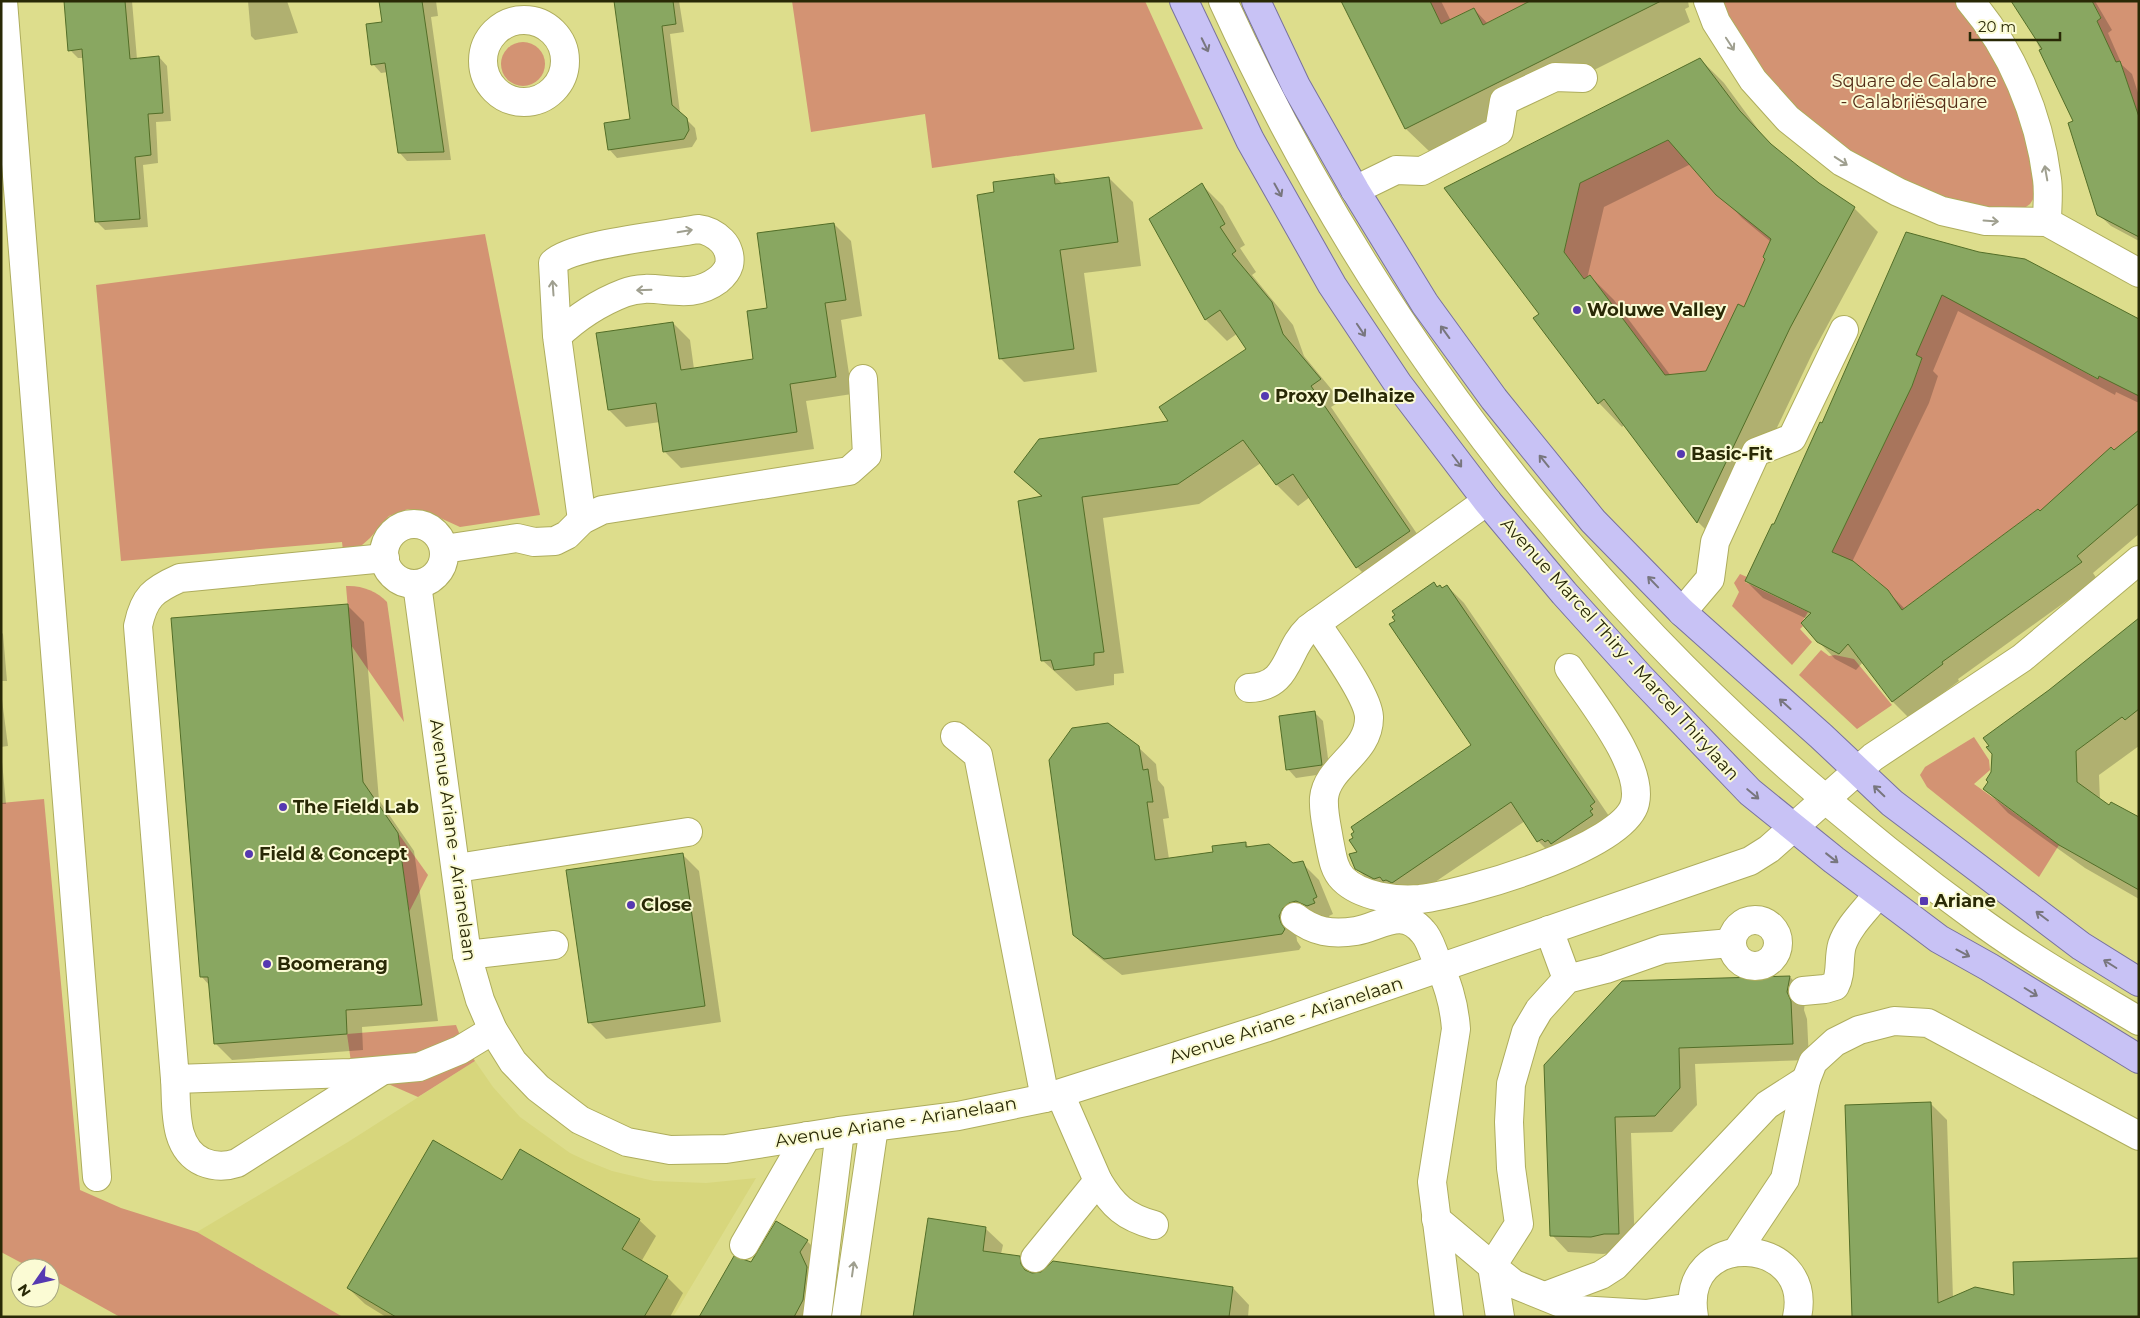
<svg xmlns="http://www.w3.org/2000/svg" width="2140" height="1318" viewBox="0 0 2140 1318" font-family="Montserrat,sans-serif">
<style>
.built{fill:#d7d67c}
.green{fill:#d39373}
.shadow{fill:#0003;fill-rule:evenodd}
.building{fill:#89a761;stroke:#536e28;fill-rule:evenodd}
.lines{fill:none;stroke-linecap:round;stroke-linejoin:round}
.minor-casing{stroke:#aead5d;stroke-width:30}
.major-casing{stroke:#78729d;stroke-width:30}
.minor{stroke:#fff;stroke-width:28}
.major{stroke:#c8c2f5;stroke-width:28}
.oneway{stroke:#9f9f8f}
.oneway2{stroke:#78767e}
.poi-dot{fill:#5639b1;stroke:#fbfbd4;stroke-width:2}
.labels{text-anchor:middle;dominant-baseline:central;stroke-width:4;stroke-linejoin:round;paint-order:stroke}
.park-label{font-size:18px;fill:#552e19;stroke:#fbfbd4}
.poi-label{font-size:18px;font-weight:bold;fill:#292906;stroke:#fbfbd4;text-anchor:start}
.street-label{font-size:18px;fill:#292906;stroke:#fbfbd4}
</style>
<rect width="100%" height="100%" fill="#dddd8c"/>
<path class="built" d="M475,1061L493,1087L520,1117L570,1153L587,1161L612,1171L654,1181L706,1183L756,1178L673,1317H343L197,1232L348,1142Z"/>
<g class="green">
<path d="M792,1H1145L1203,129L932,168L925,114L811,132Z"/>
<path d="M1430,1H1530L1483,25L1474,8L1441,24Z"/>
<path d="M1716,1H1959L2018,95L2037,193L2030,204L2019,212L1994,215L1875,174L1777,95Z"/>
<path d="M2092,1H2139V129L2136,108L2120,61L2116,62L2097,21L2101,17Z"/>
<circle cx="523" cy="64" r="22"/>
<path d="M1668,140L1772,237L1763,257L1765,259L1744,307L1738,305L1706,371L1658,376L1654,360L1590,275L1584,279L1564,252L1580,183Z"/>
<path d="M485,234L540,515L460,527L425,511L408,509L389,516L370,538L361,546L343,551L342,542L121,561L96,285Z"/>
<path d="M1942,294L2097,379L2099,376L2139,387V430L2042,514L2038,509L1902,610C1883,582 1863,565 1832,552L1912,386L1922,359L1916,355Z"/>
<path d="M1740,574L1747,577L1745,582L1808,612L1801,624L1803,626L1800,629L1812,642L1792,665L1732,606L1739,592L1734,583Z"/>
<path d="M346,586C361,585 377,591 387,602L404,722L351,645Z"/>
<path d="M1821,650L1829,656L1835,655L1854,659L1892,705L1857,729L1799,675Z"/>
<path d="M1974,737L1989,760L1990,770L1974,784L2059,845L2039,877L1927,787L1920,775L1925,767Z"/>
<path d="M44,799L80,1190L121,1208L197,1232L343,1317H120L50,1278V1268H31L1,1252V803Z"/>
<path d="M398,833L428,875L409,912Z"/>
<path d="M456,1025L461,1038L434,1054L351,1062L347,1034Z"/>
<path d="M471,1055L475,1061L418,1097L386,1083Z"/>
</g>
<g class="shadow">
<path d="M66,1H132L137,59L159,57L167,66L171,121L156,122L158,163L143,165L148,227L105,230L97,222L84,58H78L70,50Z"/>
<path d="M248,1H287L298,33L255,40L251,36Z"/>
<path d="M381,1H436L438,16L431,17L451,160L407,161L399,152L388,72L381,73L373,64L383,23Z"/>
<path d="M615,1H679L684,32L670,34L680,113L695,128L697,139L692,147L617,158L609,149L631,120Z"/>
<path d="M1343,1H1441L1451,21L1474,9L1488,24L1533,1H1688L1689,7L1685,9L1690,22L1430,152L1406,129Z"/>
<path d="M2012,1H2095L2112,30L2108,33L2122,65L2132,74L2139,96V241L2111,226L2098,214L2075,122L2030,28Z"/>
<path d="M1700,59L1724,83L1763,136L1777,150L1818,184L1854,208L1878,232L1813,352L1721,545L1698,522L1624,425L1622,427L1599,403L1541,314L1446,188ZM1691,164L1742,218L1771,242L1767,259L1744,308L1707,372L1671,376L1614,300L1590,276L1587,279L1604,207Z"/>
<path d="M1053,175L1063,184L1109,178L1133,202L1141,266L1084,273L1097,372L1024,382L1000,358L996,194Z"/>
<path d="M1202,185L1223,206L1245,245L1240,248L1256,272L1252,275L1293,325L1304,356L1341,401L1331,407L1430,553L1378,588L1357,567L1310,497L1298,506L1277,485L1261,463L1199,504L1103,518L1124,673L1114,674V685L1076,691L1042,660V497L1016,472L1171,422L1248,349L1238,333L1227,341L1206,320L1151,220Z"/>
<path d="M834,224L851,241L862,316L841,320L852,394L806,401L814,449L681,468L664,451L660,422L626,427L609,410L673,323L690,340L694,369L755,360L769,309Z"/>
<path d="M1907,233L2139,319V403L2116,392L2115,395L1958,311L1933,371L1938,376L1929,403L1852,562L1887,591L1905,609L2040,513L2139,432V534L2093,573L2097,579L1958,679L1959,681L1909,718L1893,702L1863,662L1856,670L1835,659L1818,641L1807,619L1763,598L1746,581L1823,425Z"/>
<path d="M1434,584L1443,589L1447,586L1464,603L1611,819L1555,858L1538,841L1525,821L1410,899L1373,885L1356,868L1358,852L1473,745L1396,621Z"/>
<path d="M347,605L364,622L379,800L414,851L438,1021L362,1027L363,1050L232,1060L216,1044L210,986L201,976Z"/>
<path d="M2139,619V746L2099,775L2100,801L2109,807L2139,819V899L2085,868L2008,813L1985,789L2050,691Z"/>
<path d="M1,632L3,634L7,681H1Z"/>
<path d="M1,692L8,746L1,747Z"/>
<path d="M1314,712L1323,721L1330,773L1296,778L1288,769Z"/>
<path d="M1138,747L1156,764L1158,780L1164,787L1169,818L1163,819L1169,859L1214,853L1245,843L1250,848L1293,864L1302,863L1319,880L1333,914L1329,916L1331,920L1296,933L1297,941L1301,947L1299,950L1122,975L1092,952L1074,934Z"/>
<path d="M1,751L6,804H1Z"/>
<path d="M682,854L699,871L721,1022L606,1039L589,1022Z"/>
<path d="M1790,977L1806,994L1804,1010L1807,1019L1809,1060L1695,1064L1697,1105L1672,1132L1631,1133L1635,1250L1603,1254L1568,1252L1552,1235L1545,1065Z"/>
<path d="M1931,1104L1947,1120L1953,1298L2015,1296L2139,1317H1853Z"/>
<path d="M502,1181L639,1220L656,1236L641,1262L667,1277L683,1293L670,1317H386L365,1304L348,1288Z"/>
<path d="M929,1220L986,1229L1003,1245L1001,1254L1019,1257L1036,1274L1233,1288L1249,1305L1248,1317H915Z"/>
<path d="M807,1241L824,1258L820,1317H700L751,1263Z"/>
</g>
<g class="building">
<path d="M64,1H125L130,59L159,56L163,113L148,114L151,155L135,157L140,219L95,222L82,49L68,51Z"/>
<path d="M379,1H422L444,152L398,153L385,63L371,65L366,24L382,22Z"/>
<path d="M614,1H673L676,24L662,26L672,105L687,118L689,130L684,139L608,150L604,123L630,119Z"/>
<path d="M1341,1H1430L1441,24L1474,8L1483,25L1530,1H1661L1405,129Z"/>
<path d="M2011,1H2092L2101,18L2097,21L2116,62L2120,61L2139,117V237L2097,215L2068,123L2073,121L2039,50L2042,49Z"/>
<path d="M1700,58L1740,111L1771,144L1819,183L1855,207L1790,328L1697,523L1604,399L1598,404L1533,318L1539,314L1444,188ZM1668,140L1716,195L1771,239L1763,257L1765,259L1744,307L1738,304L1706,371L1665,375L1590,275L1584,279L1564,252L1580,183Z"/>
<path d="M1054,174L1055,184L1109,177L1118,242L1060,250L1074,349L999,359L977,195L994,192L993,182Z"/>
<path d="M1202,183L1225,224L1220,227L1236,251L1232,254L1272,302L1283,334L1321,379L1311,386L1410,531L1356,568L1293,474L1276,485L1243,440L1178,484L1082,497L1104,652L1094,653V665L1054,670L1051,660L1041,661L1018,501L1042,496L1014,472L1039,439L1168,421L1159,407L1246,349L1220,310L1205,320L1149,219Z"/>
<path d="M834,223L846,300L825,303L836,377L790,384L797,432L663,452L656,403L608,410L596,333L673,322L681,370L753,359L747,311L767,308L757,233Z"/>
<path d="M1906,232L1979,252L2025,259L2139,319V396L2099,376L2098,379L1942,295L1916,355L1922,358L1912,386L1832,552L1853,561L1870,575L1888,590L1902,610L2038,509L2040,511L2111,447L2114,450L2139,430V503L2077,556L2082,562L1942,662L1943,664L1892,702L1848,644L1839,654L1817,642L1801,623L1811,613L1745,581L1772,524H1774L1820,422L1822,423Z"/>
<path d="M1434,582L1437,587L1440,585L1442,588L1447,585L1595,802L1590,806L1593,809L1590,811L1593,815L1551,844L1548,840L1545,842L1542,839L1537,842L1511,802L1392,883L1386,880L1383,881L1380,877L1374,879L1355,869L1349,854L1357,852L1349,840L1353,838L1351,834L1354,832L1351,827L1471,745L1389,624L1395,621L1392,617L1395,615L1392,611Z"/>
<path d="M348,604L363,782L398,833L422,1005L346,1010L347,1034L214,1044L208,977H200L171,618Z"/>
<path d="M2139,618V709L2125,720L2122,717L2076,751L2077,782L2109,805L2111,802L2139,817V890L2059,845L1983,789L1988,782L1986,780L1991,772L1992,754L1986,747L1989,746L1983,738L2049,690Z"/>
<path d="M1315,711L1322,765L1286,770L1279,716Z"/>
<path d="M1108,723L1139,746L1143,770L1148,769L1153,802H1147L1155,860L1213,852L1212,846L1246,842V847L1269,844L1293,863L1303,861L1317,897L1313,899L1315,903L1307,906L1296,901L1289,903L1283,908L1279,916L1281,923L1285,929L1282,934L1104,959L1073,935L1049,760L1072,728Z"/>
<path d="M683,853L705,1006L588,1023L566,870Z"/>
<path d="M1790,976L1787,992L1791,1001L1793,1044L1679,1048L1680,1088L1655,1116L1615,1117L1619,1234H1604L1591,1237L1550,1236L1544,1065L1622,981Z"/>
<path d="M1931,1102L1938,1303L1975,1287L2014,1295L2013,1262L2139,1258V1317H1852L1845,1105Z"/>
<path d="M433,1140L502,1180L520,1149L640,1219L622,1249L668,1276L644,1317H396L347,1288Z"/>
<path d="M928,1218L986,1227L983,1251L1020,1256L1021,1264L1025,1270L1032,1273L1041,1272L1053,1261L1233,1287L1229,1317H913Z"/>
<path d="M776,1221L808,1240L800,1252L807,1267L803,1300L794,1317H699L734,1256L751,1262Z"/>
</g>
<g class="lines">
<defs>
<g id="minor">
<path d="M3,1L97,1177"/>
<path d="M1223,1C1395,377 1650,682 1984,924C2034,960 2087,990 2139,1021"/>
<path d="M1708,1L1716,22L1753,80L1788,119L1842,162L1898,192L1942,211L1986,221L2047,222L2139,273"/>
<path d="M1970,1C2012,50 2039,115 2047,179C2049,193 2047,208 2047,222"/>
<circle cx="524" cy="61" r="41"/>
<path d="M1355,190L1396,170L1422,171L1499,131L1504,101L1555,77L1583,78"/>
<path d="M557,336C577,317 598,303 624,293C656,280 686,304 718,280C723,276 727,272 729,265C731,257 728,247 722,241C715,234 708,230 698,229C667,235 572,244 553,263L557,336L582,520"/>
<circle cx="414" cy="554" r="30"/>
<path d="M444,549L517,538L534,542L555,541L567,535L582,520L602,510L849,471L867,455L863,379"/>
<path d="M385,558L180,578C153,590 144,597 138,626L175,1079L351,1073L419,1067L460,1050L493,1030"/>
<path d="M417,584L467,955L480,1000L493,1030L513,1062L538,1088L580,1120L627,1142L670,1150L726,1149L840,1131L958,1116L1045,1098L1265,1028L1750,861L1769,849L1873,757L2022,658L2139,560"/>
<path d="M1682,612L1710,579L1715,542L1756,452L1792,438L1844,330"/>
<path d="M1316,623C1329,643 1368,695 1369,717C1370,753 1327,766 1324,798C1323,812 1327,827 1329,840C1332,854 1333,869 1343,879C1361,897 1396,901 1420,899C1463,894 1625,848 1635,803C1644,765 1590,700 1569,668"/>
<path d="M1249,688C1290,687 1285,651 1308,629L1487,501"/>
<path d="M955,736L978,755L1045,1098"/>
<path d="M457,868L688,832"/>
<path d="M1295,917C1314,932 1332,935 1356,931C1380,927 1402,906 1423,932C1429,938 1432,949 1435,956C1447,981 1454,1002 1456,1029L1432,1182L1449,1317"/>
<circle cx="1755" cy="943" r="23"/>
<path d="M1549,930L1567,979"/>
<path d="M467,955L554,945"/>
<path d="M1803,991L1825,989L1835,986C1842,973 1838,959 1842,945C1848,926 1867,909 1878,894"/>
<path d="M175,1079C177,1107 172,1148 203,1162C215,1167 225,1167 237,1163L380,1072"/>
<path d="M1098,1181C1113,1206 1125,1217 1154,1225"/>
<path d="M1436,1219L1492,1266L1500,1317"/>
<path d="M744,1245L807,1136"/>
<path d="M1737,1251L1785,1179L1806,1080L1813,1062L1835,1042L1859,1030L1894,1021L1928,1023L2139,1136"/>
<path d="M1035,1258L1098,1181L1060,1094"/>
<path d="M1545,1296L1601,1275L1615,1266L1767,1105L1806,1080"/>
<path d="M1692,1307L1646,1314L1578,1310L1514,1284L1492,1266L1519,1224L1511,1168L1509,1122L1511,1084L1526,1032L1539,1010L1567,979L1606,969L1663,949L1731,943"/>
<path d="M817,1317L840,1131"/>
<path d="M846,1317L874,1127"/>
<path d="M1694,1317C1678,1227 1815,1234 1797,1317"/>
</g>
<g id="major">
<path d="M1184,1L1250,140L1332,285L1398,384L1487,501L1564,593L1639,676L1750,792L1834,860L1939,939L1989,967L2139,1059"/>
<path d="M1256,1L1296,86L1355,190L1425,304L1494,399L1593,521L1682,612L1821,736L1892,803L2081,946L2139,982"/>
</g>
</defs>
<use href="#minor" class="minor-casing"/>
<use href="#major" class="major-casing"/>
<use href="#minor" class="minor"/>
<use href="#major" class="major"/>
</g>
<defs><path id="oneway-shaft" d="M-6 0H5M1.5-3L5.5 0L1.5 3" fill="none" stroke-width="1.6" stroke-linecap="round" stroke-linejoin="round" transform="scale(1.25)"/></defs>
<g class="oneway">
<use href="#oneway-shaft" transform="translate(1730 44) rotate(57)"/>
<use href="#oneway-shaft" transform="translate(1841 161) rotate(33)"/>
<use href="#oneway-shaft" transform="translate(2046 173) rotate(-100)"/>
<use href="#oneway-shaft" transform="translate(1991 221) rotate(4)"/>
<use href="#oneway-shaft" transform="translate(685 231) rotate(-10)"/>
<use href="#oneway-shaft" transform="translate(553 288) rotate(-94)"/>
<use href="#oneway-shaft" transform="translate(644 290) rotate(178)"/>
<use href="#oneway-shaft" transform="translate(853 1269) rotate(-82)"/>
</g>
<g class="oneway2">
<use href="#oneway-shaft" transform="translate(1205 45) rotate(64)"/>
<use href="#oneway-shaft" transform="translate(1278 190) rotate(61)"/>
<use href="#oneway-shaft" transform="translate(1361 330) rotate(56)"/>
<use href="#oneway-shaft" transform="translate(1445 332) rotate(-126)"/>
<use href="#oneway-shaft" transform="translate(1457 461) rotate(53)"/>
<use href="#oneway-shaft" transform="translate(1544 461) rotate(-129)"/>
<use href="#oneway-shaft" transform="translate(1653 582) rotate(-134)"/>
<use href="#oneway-shaft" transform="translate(1785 704) rotate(-138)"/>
<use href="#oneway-shaft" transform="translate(1879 791) rotate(-136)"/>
<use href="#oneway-shaft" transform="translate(1753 794) rotate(40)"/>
<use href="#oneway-shaft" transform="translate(1832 858) rotate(38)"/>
<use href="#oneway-shaft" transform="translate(2042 916) rotate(-143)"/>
<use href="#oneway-shaft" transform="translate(1963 953) rotate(28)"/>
<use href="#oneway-shaft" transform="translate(2110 964) rotate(-148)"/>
<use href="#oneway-shaft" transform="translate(2031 992) rotate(32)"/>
</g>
<g class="poi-dot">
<circle cx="1577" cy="310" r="5"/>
<circle cx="1265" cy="396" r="5"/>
<circle cx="1681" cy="454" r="5"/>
<circle cx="283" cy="807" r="5"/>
<circle cx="249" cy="854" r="5"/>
<rect x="1919" y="896" width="10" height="10" rx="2.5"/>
<circle cx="631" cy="905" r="5"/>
<circle cx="267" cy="964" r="5"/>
</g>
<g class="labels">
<g class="park-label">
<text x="1914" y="81">Square de Calabre<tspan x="1914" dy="21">- Calabriësquare</tspan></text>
</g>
<g class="poi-label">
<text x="1587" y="310">Woluwe Valley</text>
<text x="1275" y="396">Proxy Delhaize</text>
<text x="1691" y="454">Basic-Fit</text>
<text x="293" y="807">The Field Lab</text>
<text x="259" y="854">Field &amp; Concept</text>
<text x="1934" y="901">Ariane</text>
<text x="641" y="905">Close</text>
<text x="277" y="964">Boomerang</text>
</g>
<g class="street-label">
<text transform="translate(1620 649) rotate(48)">Avenue Marcel Thiry - Marcel Thirylaan</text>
<text transform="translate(453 840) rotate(82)">Avenue Ariane - Arianelaan</text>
<text transform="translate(1286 1020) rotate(-18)">Avenue Ariane - Arianelaan</text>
<text transform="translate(896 1122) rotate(-9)">Avenue Ariane - Arianelaan</text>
</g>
</g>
<rect width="2140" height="1318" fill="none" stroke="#292906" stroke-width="5"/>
<g transform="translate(35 1283) rotate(236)"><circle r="24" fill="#fbfbd4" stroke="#a7a782"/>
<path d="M0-4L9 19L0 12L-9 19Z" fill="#5639b1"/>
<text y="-8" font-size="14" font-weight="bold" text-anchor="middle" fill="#292906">N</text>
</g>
<path d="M1970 32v8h90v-8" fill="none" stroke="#292906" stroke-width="2.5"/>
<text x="1978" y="32" font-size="15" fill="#292906" stroke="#fbfbd4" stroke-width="4" paint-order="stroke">20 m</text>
</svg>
